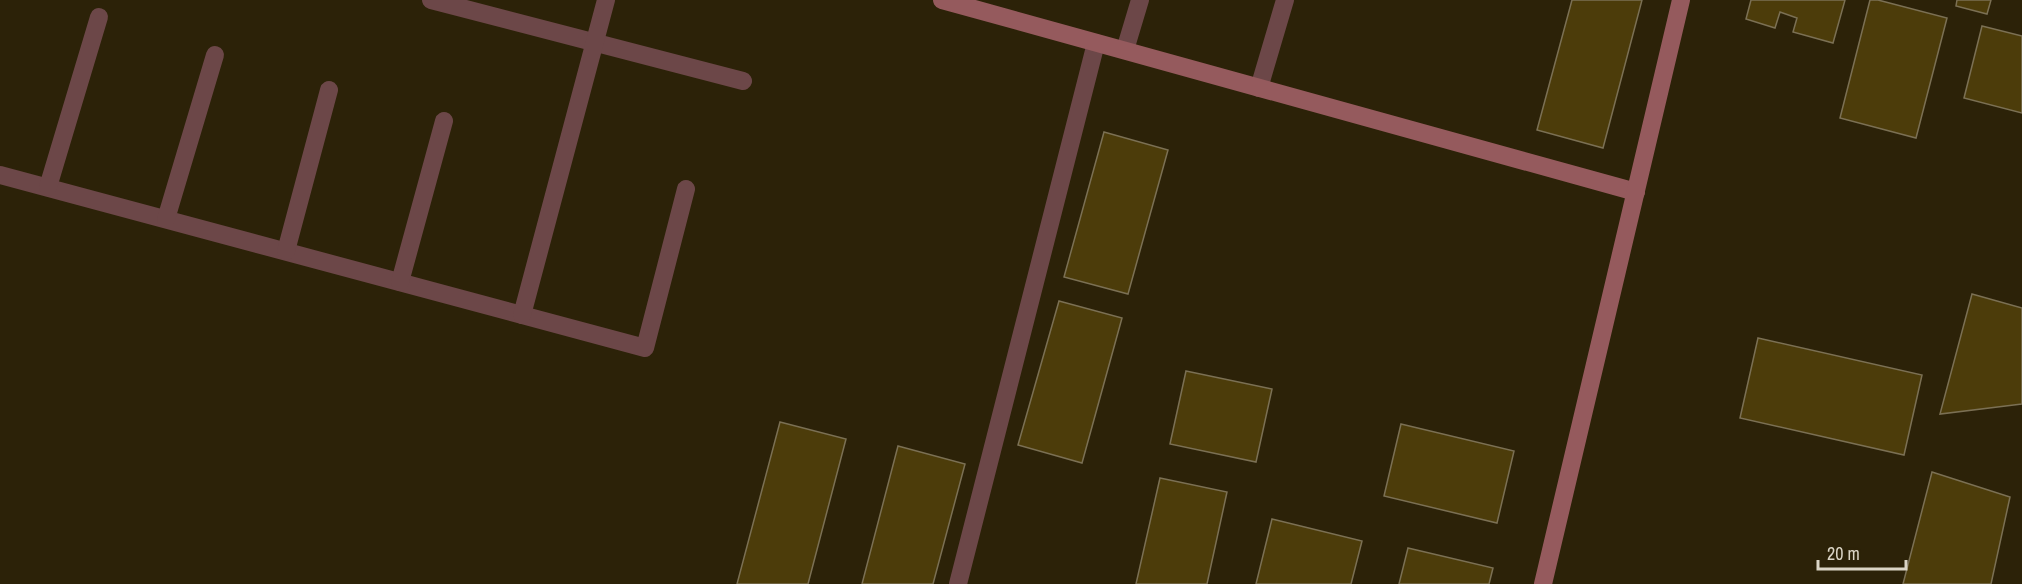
<svg xmlns="http://www.w3.org/2000/svg" width="2022" height="584" viewBox="0 0 2022 584" font-family="'Archivo Narrow',sans-serif">
<style>
.building{fill:#4c3c0a;stroke:#7b7054;stroke-width:1.5}
.lines{fill:none;stroke-linecap:round;stroke-linejoin:round}
.street{stroke:#6c4748;stroke-width:18}
.secondary{stroke:#955a5d;stroke-width:18}
</style>
<rect width="100%" height="100%" fill="#2c2208"/>
<g class="building">
<path d="M1572,0H1642L1603,148L1537,130Z"/>
<path d="M1751,0H1845L1833,43L1793,32L1797,18L1780,12L1775,28L1746,19Z"/>
<path d="M1870,0H1878L1947,18L1916,138L1840,118Z"/>
<path d="M1957,0H1991L1987,14L1956,6Z"/>
<path d="M1982,26L2022,36V113L1964,98Z"/>
<path d="M1104,132L1168,150L1128,294L1064,277Z"/>
<path d="M1972,294L2022,308V404L1940,414Z"/>
<path d="M1059,301L1122,318L1082,463L1018,445Z"/>
<path d="M1758,338L1922,375L1904,455L1740,418Z"/>
<path d="M1186,371L1272,389L1256,462L1170,444Z"/>
<path d="M780,422L846,439L808,584H737Z"/>
<path d="M1401,424L1514,451L1497,523L1384,496Z"/>
<path d="M898,446L965,464L933,584H862Z"/>
<path d="M1932,472L2010,497L1991,584H1903Z"/>
<path d="M1160,478L1227,492L1207,584H1136Z"/>
<path d="M1272,519L1362,541L1351,584H1256Z"/>
<path d="M1408,548L1493,568L1489,584H1399Z"/>
</g>
<g class="lines">
<g class="street">
<path d="M431,0L743,81"/>
<path d="M1125,50L1140,0"/>
<path d="M1259,88L1285,0"/>
<path d="M0,175L645,348L686,189"/>
<path d="M48,187L99,17"/>
<path d="M166,219L215,55"/>
<path d="M286,251L329,90"/>
<path d="M400,282L444,121"/>
<path d="M522,315L606,0"/>
<path d="M958,584L1096,43"/>
</g>
<g class="secondary">
<path d="M942,0L1636,192"/>
<path d="M1543,584L1681,0"/>
</g>
</g>
<path d="M1818 560v9h88v-9" fill="none" stroke="#dbd5c6" stroke-width="3"/>
<text x="1827" y="560" font-size="18" fill="#dbd5c6" stroke="#2c2208" stroke-width="4.5" paint-order="stroke">20 m</text>
</svg>
